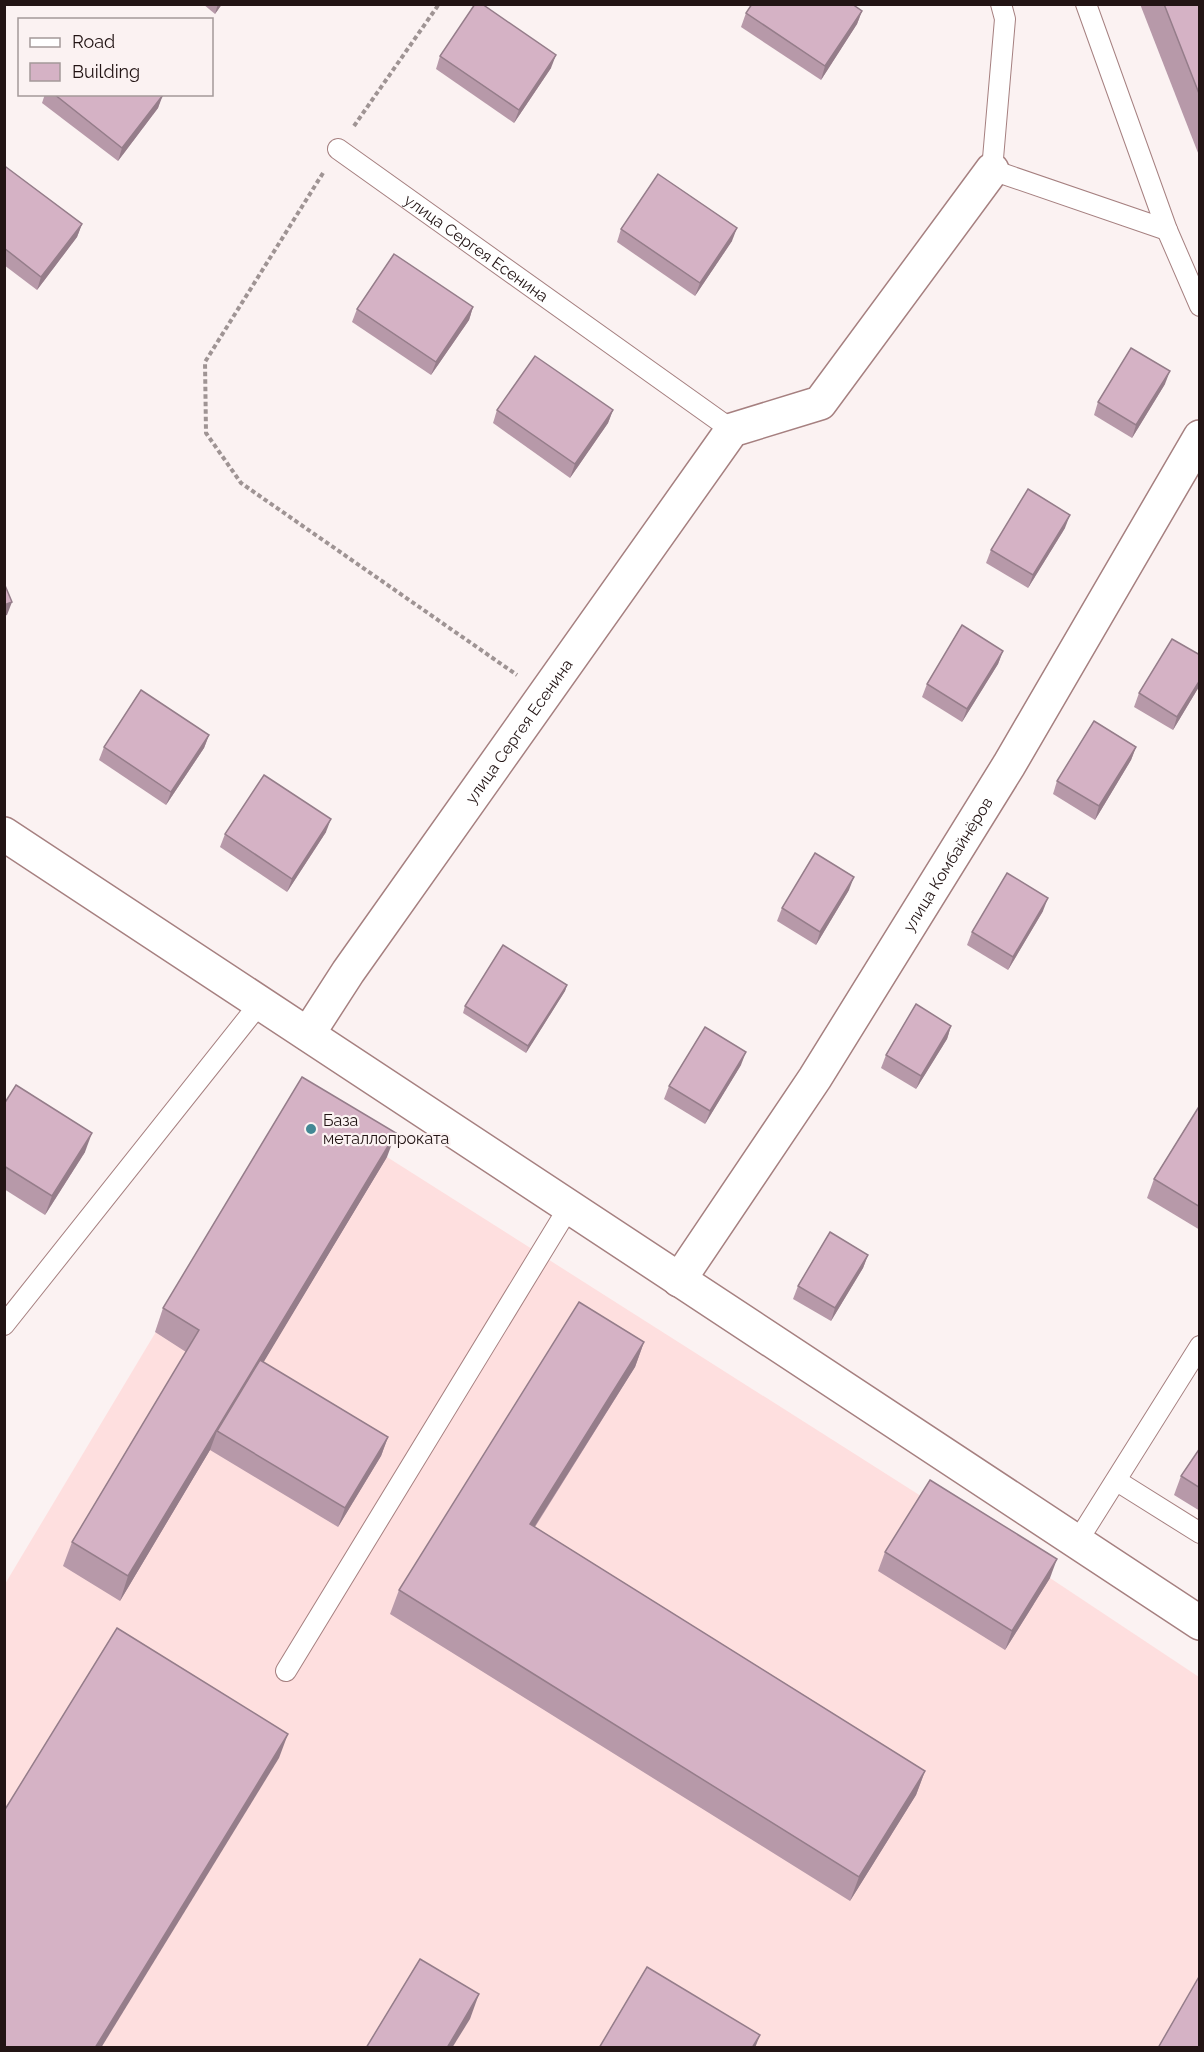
<svg xmlns="http://www.w3.org/2000/svg" width="1204" height="2052" viewBox="0 0 1204 2052" font-family="Raleway,sans-serif">
<style>
.built{fill:#fedfdf}
.lines{fill:none;stroke-linecap:round;stroke-linejoin:round}
.lane-casing{stroke:#a68080;stroke-width:22}
.street-casing{stroke:#a68080;stroke-width:36}
.path{stroke:#9f9494;stroke-width:4;stroke-dasharray:4.5 3;stroke-linecap:butt}
.lane{stroke:#fff;stroke-width:20}
.street{stroke:#fff;stroke-width:33}
.wall{fill:#b799a9}
.shaded-wall{fill:#957d8a}
.building{fill:#d5b2c5;stroke:#957d8a;stroke-width:1.5}
.poi-dot{fill:#438895;stroke:#fbf2f2;stroke-width:2}
.labels{text-anchor:middle;dominant-baseline:central;stroke-width:4.5;stroke-linejoin:round;paint-order:stroke}
.street-label{font-size:16px;fill:#221414;stroke:#fbf2f2}
.poi-label{font-size:16px;fill:#221414;stroke:#fbf2f2;text-anchor:start}
</style>
<rect width="100%" height="100%" fill="#fbf2f2"/>
<path class="built" d="M294,1101L387,1157L1050,1578L1199,1677V1991L1161,2047L5,2048V1584Z"/>
<g class="lines">
<defs>
<g id="lane">
<path d="M1001,4L1005,19L992,170L1167,230"/>
<path d="M1086,4L1167,230L1200,306"/>
<path id="s1" d="M338,149L732,430"/>
<path d="M4,1325L260,1003"/>
<path d="M1117,1481L1200,1533"/>
<path d="M1077,1542L1200,1346"/>
<path d="M286,1671L569,1207"/>
</g>
<g id="street">
<path d="M4,834L1200,1623"/>
<path id="s2" d="M308,1034L348,972L732,430L820,403L992,170"/>
<path id="s3" d="M679,1280L815,1078L1009,765L1200,437"/>
</g>
</defs>
<use href="#lane" class="lane-casing"/>
<use href="#street" class="street-casing"/>
<g class="path">
<path d="M354,126L439,4"/>
<path d="M323,173L205,362L206,433L241,483L517,675"/>
</g>
<use href="#lane" class="lane"/>
<use href="#street" class="street"/>
</g>
<g class="wall">
<path d="M203,4H222L215,14Z"/>
<path d="M1140,4H1200V158Z"/>
<path d="M862,11L857,24L821,80L741,27L746,13Z"/>
<path d="M440,56L551,68L514,123L436,69Z"/>
<path d="M45,94H162L158,108L118,161L42,103Z"/>
<path d="M4,169L82,224L77,237L37,290L4,265Z"/>
<path d="M621,229L732,241L695,296L617,242Z"/>
<path d="M473,307L469,320L431,375L352,322L357,309Z"/>
<path d="M1165,384L1132,438L1094,415L1098,402Z"/>
<path d="M497,410H613L608,423L570,478L493,423Z"/>
<path d="M1065,528L1028,588L986,563L991,550Z"/>
<path d="M1003,651L998,664L962,722L922,697L927,684Z"/>
<path d="M1200,655V685L1173,730L1134,707L1139,693Z"/>
<path d="M209,735L204,748L166,805L99,760L104,747Z"/>
<path d="M1136,747L1131,760L1095,820L1053,794L1057,781Z"/>
<path d="M326,832L287,892L220,847L225,834Z"/>
<path d="M849,890L816,945L777,921L782,908Z"/>
<path d="M1043,911L1008,970L967,945L972,932Z"/>
<path d="M567,985L565,991L526,1053L463,1013L465,1006Z"/>
<path d="M951,1026L947,1039L916,1089L881,1068L886,1055Z"/>
<path d="M741,1065L705,1124L664,1099L669,1086Z"/>
<path d="M4,1104L85,1152L45,1215L4,1189Z"/>
<path d="M1200,1105V1230L1147,1198L1154,1179Z"/>
<path d="M387,1157L263,1362L388,1437L381,1456L338,1527L210,1450L120,1601L63,1566L72,1542L186,1352L155,1332L163,1308Z"/>
<path d="M868,1255L863,1268L831,1321L793,1299L798,1286Z"/>
<path d="M644,1342L635,1367L535,1527L925,1771L916,1795L850,1901L390,1614L399,1590Z"/>
<path d="M1200,1448V1511L1174,1495L1181,1476Z"/>
<path d="M885,1552L1050,1578L1005,1650L878,1571Z"/>
</g>
<g class="shaded-wall">
<path d="M218,4H222L215,14Z"/>
<path d="M862,11L857,24L821,80L825,66Z"/>
<path d="M556,55L551,68L514,123L519,110Z"/>
<path d="M163,95L158,108L118,161L122,148Z"/>
<path d="M82,224L77,237L37,290L41,277Z"/>
<path d="M737,228L732,241L695,296L700,283Z"/>
<path d="M473,307L469,320L431,375L436,362Z"/>
<path d="M1170,371L1165,384L1132,438L1136,425Z"/>
<path d="M613,410L608,423L570,478L575,464Z"/>
<path d="M1070,515L1065,528L1028,588L1033,575Z"/>
<path d="M12,602L7,615L4,616V605Z"/>
<path d="M1003,651L998,664L962,722L967,709Z"/>
<path d="M1200,680V685L1173,730L1177,717Z"/>
<path d="M209,735L204,748L166,805L171,792Z"/>
<path d="M1136,747L1131,760L1095,820L1099,806Z"/>
<path d="M331,819L326,832L287,892L292,879Z"/>
<path d="M854,877L849,890L816,945L820,932Z"/>
<path d="M1048,898L1043,911L1008,970L1013,957Z"/>
<path d="M567,985L565,991L526,1053L528,1046Z"/>
<path d="M951,1026L947,1039L916,1089L921,1076Z"/>
<path d="M746,1052L741,1065L705,1124L710,1111Z"/>
<path d="M92,1133L85,1152L45,1215L52,1196Z"/>
<path d="M396,1133L387,1157L221,1433L217,1431L210,1450L120,1601L128,1576Z"/>
<path d="M868,1255L863,1268L831,1321L835,1308Z"/>
<path d="M644,1342L635,1367L521,1548L530,1524Z"/>
<path d="M388,1437L381,1456L338,1527L345,1508Z"/>
<path d="M1057,1559L1050,1578L1005,1650L1012,1631Z"/>
<path d="M288,1734L279,1758L101,2048H95Z"/>
<path d="M925,1771L916,1795L850,1901L859,1877Z"/>
<path d="M479,1994L470,2019L452,2048H447Z"/>
<path d="M760,2035L755,2048H752Z"/>
</g>
<g class="building">
<path d="M475,4H482L556,55L519,110L440,56Z"/>
<path d="M752,4H852L862,11L825,66L746,13Z"/>
<path d="M1164,4H1200V96Z"/>
<path d="M54,94H162L163,95L122,148Z"/>
<path d="M6,167L82,224L41,277L4,248V169Z"/>
<path d="M658,174L737,228L700,283L621,229Z"/>
<path d="M394,254L473,307L436,362L357,309Z"/>
<path d="M1131,348L1170,371L1136,425L1098,402Z"/>
<path d="M535,356L613,410L575,464L497,410Z"/>
<path d="M1028,489L1070,515L1033,575L991,550Z"/>
<path d="M4,583L12,602L4,605Z"/>
<path d="M962,625L1003,651L967,709L927,684Z"/>
<path d="M1172,639L1200,655V680L1177,717L1139,693Z"/>
<path d="M141,690L209,735L171,792L104,747Z"/>
<path d="M1094,721L1136,747L1099,806L1057,781Z"/>
<path d="M264,775L331,819L292,879L225,834Z"/>
<path d="M815,853L854,877L820,932L782,908Z"/>
<path d="M1007,873L1048,898L1013,957L972,932Z"/>
<path d="M503,945L567,985L528,1046L465,1006Z"/>
<path d="M916,1004L951,1026L921,1076L886,1055Z"/>
<path d="M705,1027L746,1052L710,1111L669,1086Z"/>
<path d="M302,1077L396,1133L128,1576L72,1542L199,1330L163,1308Z"/>
<path d="M16,1085L92,1133L52,1196L4,1166V1104Z"/>
<path d="M1200,1105V1207L1154,1179Z"/>
<path d="M830,1232L868,1255L835,1308L798,1286Z"/>
<path d="M579,1302L644,1342L530,1524L925,1771L859,1877L399,1590Z"/>
<path d="M260,1360L388,1437L345,1508L217,1431Z"/>
<path d="M1200,1448V1488L1181,1476Z"/>
<path d="M930,1480L1057,1559L1012,1631L885,1552Z"/>
<path d="M117,1628L288,1734L95,2048H4V1811Z"/>
<path d="M420,1959L479,1994L447,2048H366Z"/>
<path d="M647,1967L760,2035L752,2048H599Z"/>
<path d="M1200,1975V2048H1158Z"/>
</g>
<circle class="poi-dot" cx="311" cy="1129" r="6"/>
<g class="labels">
<g class="street-label">
<text stroke="none"><textPath href="#s1" startOffset="170">улица Сергея Есенина</textPath></text>
<text stroke="none"><textPath href="#s2" startOffset="369">улица Сергея Есенина</textPath></text>
<text stroke="none"><textPath href="#s3" startOffset="495">улица Комбайнёров</textPath></text>
</g>
<g class="poi-label">
<text x="323" y="1120">База<tspan x="323" dy="18">металлопроката</tspan></text>
</g>
</g>
<rect width="1204" height="2052" fill="none" stroke="#221414" stroke-width="12"/>
<rect x="18" y="18" width="195" height="78" fill="#fbf2f2" stroke="#a49999" stroke-width="1.5"/>
<rect x="30" y="38" width="30" height="9" fill="#ffffff" stroke="#a49999" stroke-width="1.5"/>
<text x="72" y="48" font-size="18" fill="#221414">Road</text>
<rect x="30" y="63" width="30" height="18" fill="#d5b2c5" stroke="#a49999" stroke-width="1.5"/>
<text x="72" y="78" font-size="18" fill="#221414">Building</text>
</svg>
